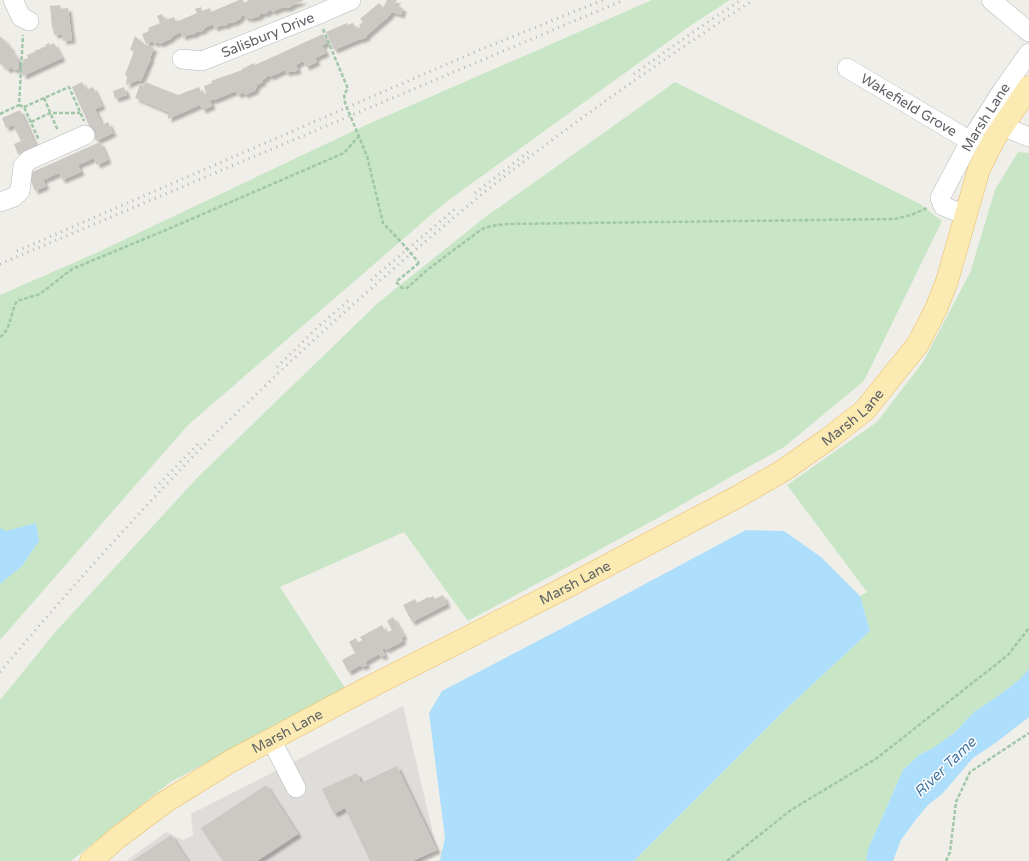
<svg xmlns="http://www.w3.org/2000/svg" width="1029" height="861" viewBox="0 0 1029 861" font-family="'Varela Round',sans-serif">
<style>
.industrial{fill:#dfddda}
.green{fill:#c8e6c6}
.water{fill:#addefb}
.building{fill:#ccc9c4;filter:url(#shadow)}
.lines{fill:none;stroke-linecap:round;stroke-linejoin:round}
.minor-casing{stroke:#b5b8bb;stroke-width:20}
.major-casing{stroke:#ebbc66;stroke-width:23}
.path{stroke:#a0c7a8;stroke-width:2.5;stroke-dasharray:4 2;stroke-linecap:butt}
.minor{stroke:#fff;stroke-width:19}
.major{stroke:#fbeab2;stroke-width:22}
.rail{stroke:#b5b6b7;stroke-width:3;stroke-dasharray:1 5;stroke-linecap:butt}
.path-bridge{stroke:#a0c7a8;stroke-width:2.5;stroke-dasharray:4 2;stroke-linecap:butt}
.labels{text-anchor:middle;dominant-baseline:central;stroke-width:3;stroke-linejoin:round;paint-order:stroke}
.street-label{font-size:14px;fill:#5f6367;stroke:#fff}
.water-label{font-size:15px;font-style:italic;fill:#467aa5;stroke:#fff}
</style>
<defs>
<filter id="shadow"><feDropShadow dx="3.5" dy="3.5" stdDeviation="1" flood-color="#0004"/></filter>
</defs>
<rect width="100%" height="100%" fill="#f0eee8"/>
<path class="industrial" d="M403,706L437,850L419,861H126L166,832L183,840L188,838L193,835L191,814Z"/>
<g class="green">
<path d="M652,0H730L690,26L446,202L188,425L0,640V295L96,253L366,125Z"/>
<path d="M675,82L920,204L942,221L864,381L784,447L656,519L468,621L404,532L280,587L345,688L169,783L71,861H0V700L58,629L198,477L379,302L484,218Z"/>
<path d="M1018,152L1029,153V669L1020,679L998,696L974,712L954,733L933,748L919,755L903,770L868,849L866,861H634L786,709L870,631L860,596L867,592L787,485L877,422L923,362L970,273L995,190Z"/>
</g>
<g class="water">
<path d="M36,523L39,541L22,566L0,584V528L6,531Z"/>
<path d="M746,530L784,531L821,557L860,596L870,631L786,709L634,861H437L440,860L445,838L429,713L442,691L574,622Z"/>
<path d="M1029,669V717L994,744L973,758L943,793L928,805L917,818L901,840L893,861H866L868,849L903,770L919,755L933,748L954,733L974,712L998,696L1020,679Z"/>
</g>
<g class="building">
<path d="M239,0H243L244,3L249,0H304L298,3L292,5V6L288,8H281L272,12L271,9L267,13L260,14V16L250,19L249,17L246,19L244,15L240,17L241,18L235,22L229,23L228,24L224,26L223,25L214,28L213,24L203,29L204,30L199,32L198,31L193,35L192,34L182,37L181,32L171,37L172,38L160,44L159,42L154,44L153,41L146,44L142,34L149,31L148,28L160,23L157,16L162,14L165,20L174,17L176,22L197,13L195,9L201,7L202,11L210,8L211,12Z"/>
<path d="M387,0H397L394,5L403,8L401,15L392,12L389,16L366,36L367,37L360,40V39L334,50L326,32L347,23L348,25L353,23L356,29L361,27L359,25L363,22L360,19L379,3L383,8Z"/>
<path d="M60,5L61,9L68,8L72,40L63,41L62,34L54,35L53,28H52L50,6Z"/>
<path d="M323,34L327,43L322,45L326,53L315,58L317,62L306,67L303,61L296,65L298,70L293,72L292,71L286,73L285,70L270,77V75L266,77V78L262,80L263,82L257,85V87L255,88L256,90L245,95L244,93H242L237,95L236,91L214,100H210L212,106L203,110L200,105L168,119V112L135,98L140,84L144,86L145,82L178,95L199,87L202,95L206,93L204,86L212,83L211,81L242,70V69L254,63L255,65Z"/>
<path d="M0,36L7,43L8,46H9L11,48V50L19,60V70L12,69V67L7,70L3,65L2,66L0,64Z"/>
<path d="M135,36L144,44L154,48L150,58H151L141,81L138,80L126,85L127,76L125,75L134,51L130,50Z"/>
<path d="M49,43L50,45L54,43L62,58L23,76L22,73L23,60L28,58L27,55L34,52L36,50L40,49L43,47H46L45,45Z"/>
<path d="M82,82L86,90L93,87L102,106L95,109L102,125L108,122L113,133L96,141L72,87Z"/>
<path d="M124,87L127,95L115,99L113,91Z"/>
<path d="M20,110L36,146L18,154L14,144L21,141L13,125L6,128L2,118Z"/>
<path d="M100,142L108,160L97,165L94,158L78,165L81,172L62,180L59,173L43,180L46,186L35,191L28,174Z"/>
<path d="M443,595L447,604L412,622L403,605L415,599L417,603L428,597L429,598L433,596L435,599Z"/>
<path d="M393,617L404,636L401,638L403,641L386,650L385,648L382,649L385,655L381,657L379,654L365,662L367,665L362,667L361,665L348,672L342,660L355,653L349,642L356,638L358,643L362,640L360,637L382,625L386,633L392,630L387,621Z"/>
<path d="M397,766L437,850L413,861H370L345,808L334,814L322,789L357,773L361,783Z"/>
<path d="M266,785L298,834L257,861H223L201,828Z"/>
<path d="M171,835L188,861H132Z"/>
</g>
<g class="lines">
<defs>
<g id="minor">
<path d="M13,0L21,17L29,21"/>
<path d="M991,0L1029,32"/>
<path id="s1" d="M182,59L202,61L317,15L351,0"/>
<path id="s2" d="M847,68L970,141"/>
<path d="M1002,126L1029,137"/>
<path d="M0,202L14,197L20,191L23,166L29,160L85,135"/>
<path id="s3" d="M965,215L943,206L940,198L970,141L1002,91L1029,53"/>
<path d="M272,741L296,788"/>
</g>
<g id="major">
<path id="s4" d="M91,861L117,838L165,802L231,761L362,691L557,592L737,497L784,470L828,439L865,410L918,344L936,309L947,281L979,169L994,139L1029,87"/>
</g>
</defs>
<use href="#minor" class="minor-casing"/>
<use href="#major" class="major-casing"/>
<g class="path">
<path d="M323,29L348,89L344,94L345,103L367,156L383,223L402,243"/>
<path d="M44,98L58,131"/>
<path d="M19,105L24,107L39,140"/>
<path d="M24,107L69,87L84,121"/>
<path d="M0,114L19,105L23,35"/>
<path d="M31,122L50,113H80"/>
<path d="M419,263L396,282L402,288H407L427,270L482,229L491,226L506,224L895,219L911,215L927,208"/>
<path d="M0,337C12,328 10,313 17,301L40,294L72,269L166,230L344,153L359,136"/>
<path d="M727,861L791,810L877,758L1008,655L1029,628"/>
<path d="M946,861L950,852L956,802L970,772L1029,733"/>
</g>
<use href="#minor" class="minor"/>
<use href="#major" class="major"/>
<g class="rail">
<path d="M634,74L693,32L741,0"/>
<path d="M475,193L532,149"/>
<path d="M17,251L477,51L603,0"/>
<path d="M0,264L624,0"/>
<path d="M371,280L455,209"/>
<path d="M277,367L319,326L349,300"/>
<path d="M155,488L200,442"/>
<path d="M0,672C69,590 140,510 215,434C233,416 252,399 270,381C333,321 398,264 464,209C556,133 654,66 753,0"/>
</g>
<path class="path-bridge" d="M402,243L419,263"/>
</g>
<g class="labels">
<g class="street-label">
<text stroke="none"><textPath href="#s1" startOffset="91">Salisbury Drive</textPath></text>
<text stroke="none"><textPath href="#s2" startOffset="72">Wakefield Grove</textPath></text>
<text stroke="none"><textPath href="#s3" startOffset="125">Marsh Lane</textPath></text>
<text stroke="none"><textPath href="#s4" startOffset="884">Marsh Lane</textPath></text>
<text stroke="none"><textPath href="#s4" startOffset="560">Marsh Lane</textPath></text>
<text stroke="none"><textPath href="#s4" startOffset="236">Marsh Lane</textPath></text>
</g>
<g class="water-label">
<text transform="translate(945 767) rotate(-44)">River Tame</text>
</g>
</g>
</svg>
